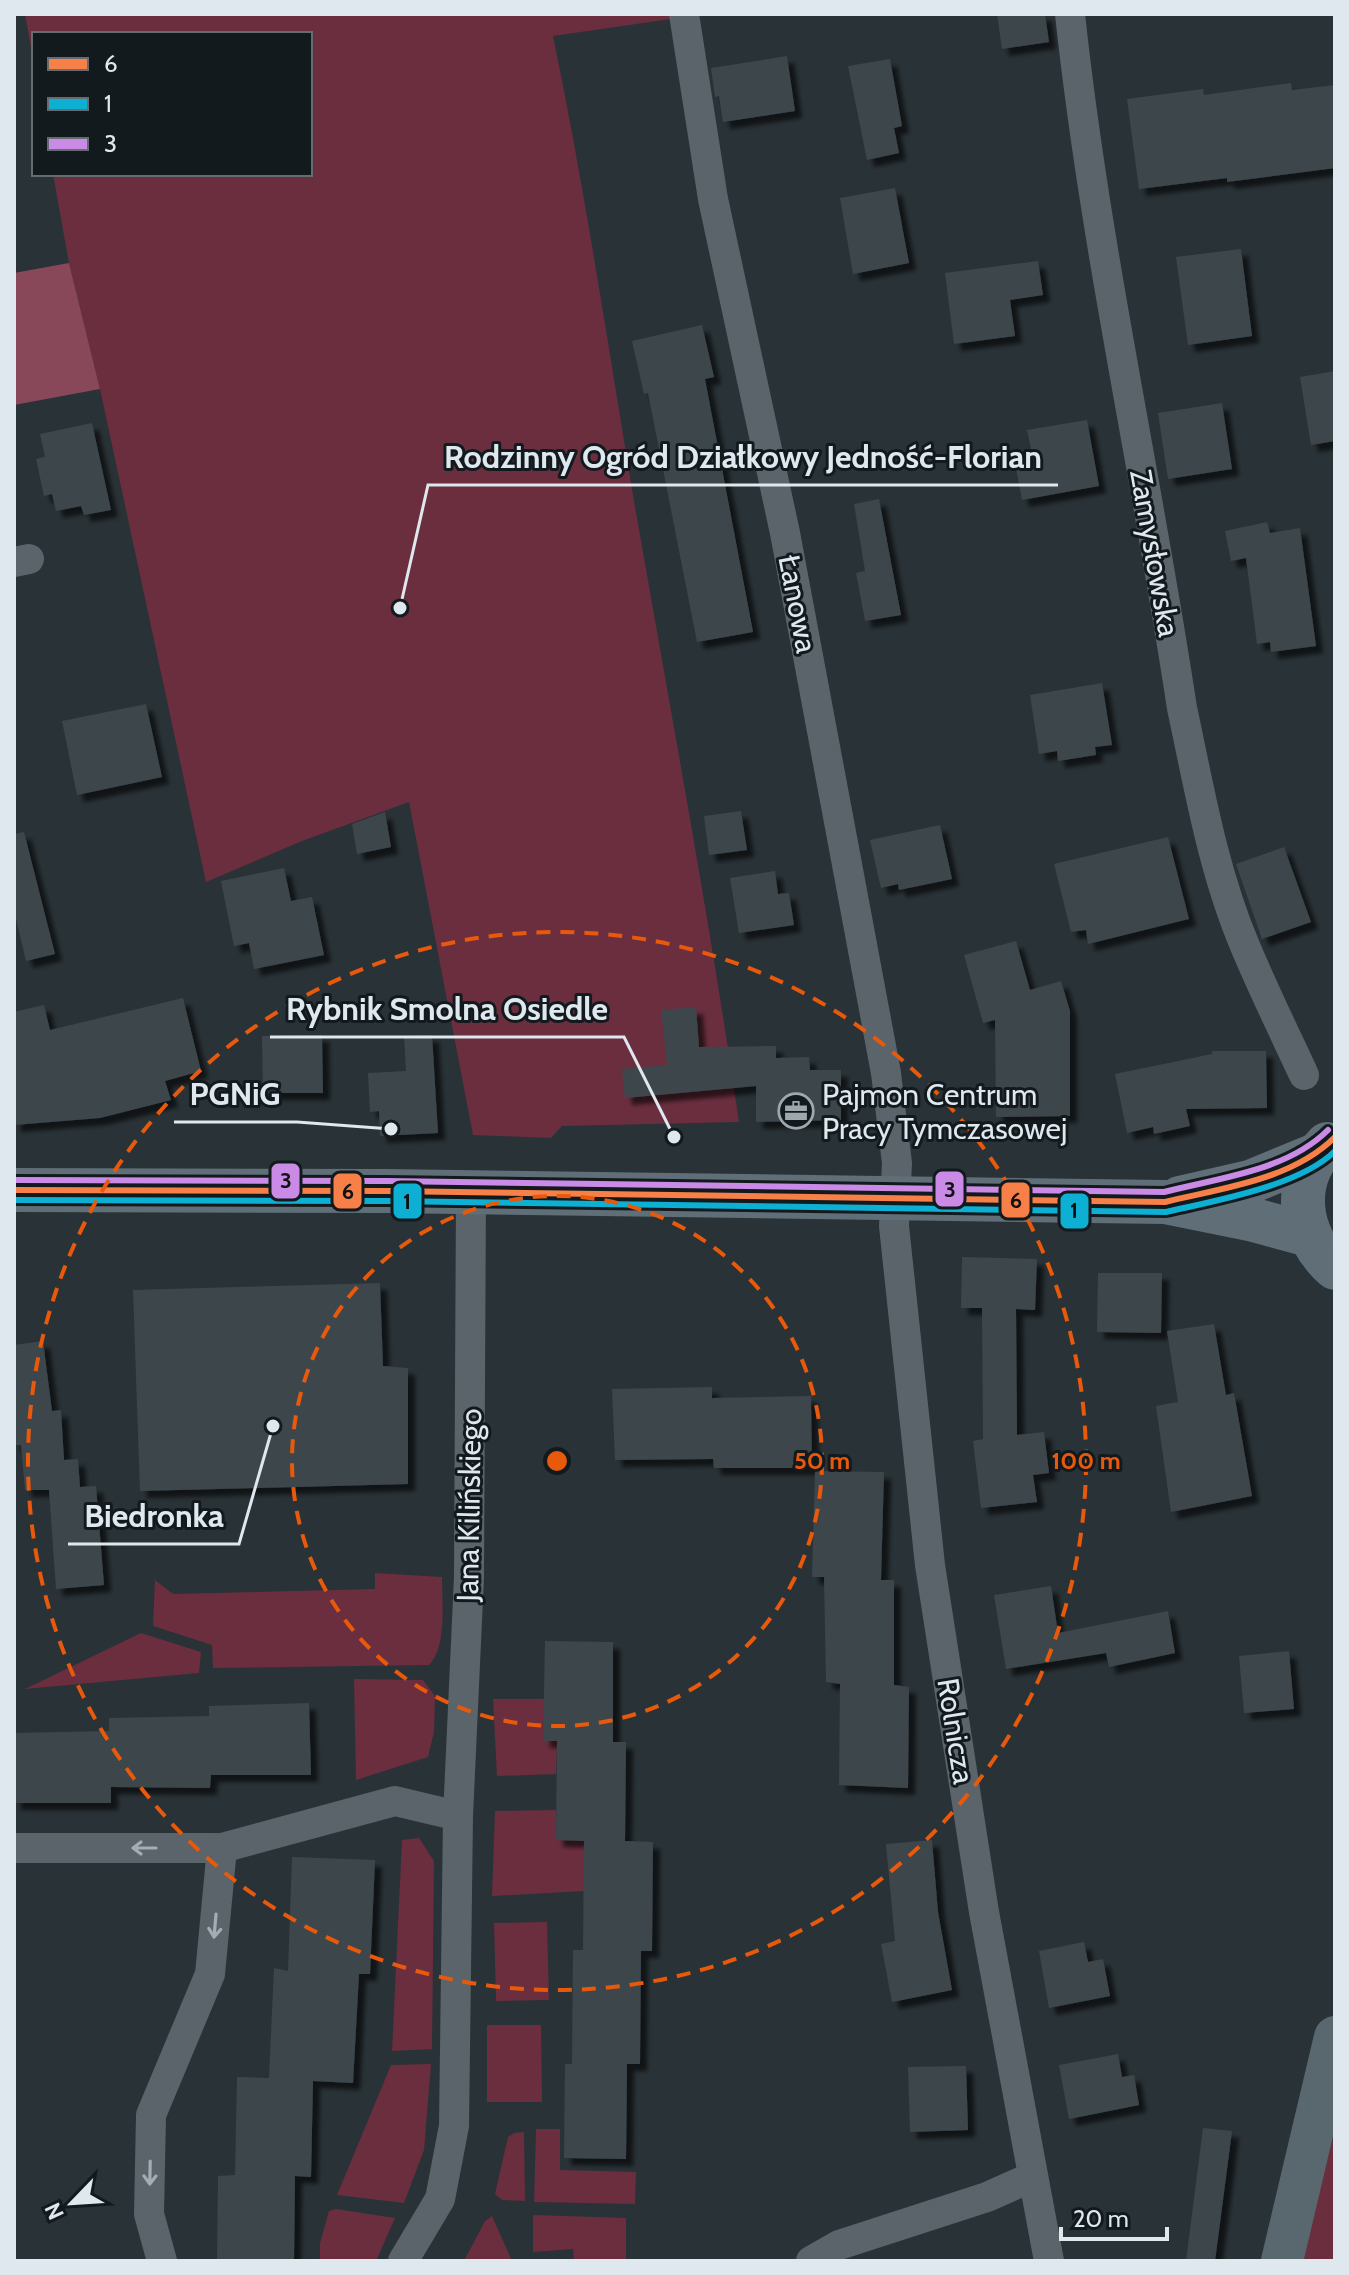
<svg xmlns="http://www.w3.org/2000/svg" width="1349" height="2275" viewBox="0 0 1349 2275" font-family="Cabin,sans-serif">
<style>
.green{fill:#6a2e3f}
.forest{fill:#894859}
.building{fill:#3e464b;filter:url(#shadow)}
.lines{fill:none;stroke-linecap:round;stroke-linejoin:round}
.street{stroke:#5a646a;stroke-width:30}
.secondary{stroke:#59676e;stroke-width:42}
.primary{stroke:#5f6e77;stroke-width:44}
.bus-1-casing{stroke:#131a1e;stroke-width:12}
.bus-2-casing{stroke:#131a1e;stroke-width:12}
.bus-3-casing{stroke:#131a1e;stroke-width:12}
.bus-1{stroke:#f78048;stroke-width:6}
.bus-2{stroke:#0dafd3;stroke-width:6}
.bus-3{stroke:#ca8be6;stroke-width:6}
.oneway{stroke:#a3adb3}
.ring{fill:none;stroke:#e8590c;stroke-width:4;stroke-dasharray:14 10}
.labels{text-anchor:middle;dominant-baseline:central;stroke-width:6;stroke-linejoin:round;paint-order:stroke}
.street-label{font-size:30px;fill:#dee8ee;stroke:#131a1e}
.poi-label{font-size:30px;fill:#dee8ee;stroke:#131a1e;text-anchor:start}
.centre{fill:#e8590c;stroke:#131a1e;stroke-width:4}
.ring-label{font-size:24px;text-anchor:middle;font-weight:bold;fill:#e8590c;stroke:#131a1e;stroke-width:6;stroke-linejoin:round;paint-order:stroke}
.leader{fill:none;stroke:#dee8ee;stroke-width:3}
.callout-dot{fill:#dee8ee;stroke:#131a1e;stroke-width:3}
.callout-label{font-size:32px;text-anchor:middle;font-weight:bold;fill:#dee8ee;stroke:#131a1e;stroke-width:6;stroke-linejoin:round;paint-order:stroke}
.line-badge{stroke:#131a1e;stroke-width:3}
.pale-badge-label{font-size:22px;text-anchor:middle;font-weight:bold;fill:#111}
</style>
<defs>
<filter id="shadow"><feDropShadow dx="7" dy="7" stdDeviation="2" flood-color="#0009"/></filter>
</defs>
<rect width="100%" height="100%" fill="#293236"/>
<g class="green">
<path d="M25,14H670L671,19L553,36C585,190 608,346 634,501C670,708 709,915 739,1122L562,1126L551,1138L473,1135L409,802L302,841L206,882L100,389L69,263L53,174H310V34H34V64Z"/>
<path d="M375,1573L442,1577C442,1601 447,1648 429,1665L213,1668L212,1645L153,1626L155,1580L173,1594L375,1589Z"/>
<path d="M141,1633L201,1652L199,1673L25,1689Z"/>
<path d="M354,1679L423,1680L435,1696L434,1732L428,1757L356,1780Z"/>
<path d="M493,1699H544L557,1741L556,1774L497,1776Z"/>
<path d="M556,1810V1840L584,1841V1891L492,1896L495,1811Z"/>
<path d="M419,1838L434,1861L432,2049L392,2051L402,1840Z"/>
<path d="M547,1922L549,2000L496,2001L494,1923Z"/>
<path d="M487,2025H541L542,2102H487Z"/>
<path d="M431,2064L424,2150L404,2203L337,2195L391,2065Z"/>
<path d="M536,2129H560V2170L636,2172L635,2204L534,2202Z"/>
<path d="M1335,2131V2261H1300Z"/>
<path d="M524,2132L525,2201L502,2200L495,2194L508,2137L514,2133Z"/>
<path d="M336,2209L395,2218L376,2261H320V2243L329,2211Z"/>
<path d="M533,2215L626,2218V2261H574L573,2249L533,2252Z"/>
<path d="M492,2216L512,2261H464L485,2221Z"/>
</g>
<path class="forest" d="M69,263L100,389L14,405V273Z"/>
<g class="building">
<path d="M997,14H1045L1049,42L1002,49Z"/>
<path d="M787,56L795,111L723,122L719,96L715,97L711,68Z"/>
<path d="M890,59L902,126L894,128L899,153L867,160L848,66Z"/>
<path d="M1291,83L1292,90L1335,85V168L1227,182V178L1139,189L1127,99L1203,89L1204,95Z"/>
<path d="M895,188L909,263L853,274L840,198Z"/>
<path d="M1241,249L1252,336L1188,345L1176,257Z"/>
<path d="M1038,261L1043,295L1010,300L1015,336L954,344L945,273Z"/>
<path d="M702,325L714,377L705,379L753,632L697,642L648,393L644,394L632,341Z"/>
<path d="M1335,371V441L1311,445L1300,377Z"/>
<path d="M1222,403L1232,469L1168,479L1158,413Z"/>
<path d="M1087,420L1099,486L1022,500L1013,452L1031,449L1027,430Z"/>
<path d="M92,423L111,510L84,515L81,506L56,511L52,494L44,496L36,459L45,457L40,434Z"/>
<path d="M879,499L901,615L865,621L856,573L865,571L854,504Z"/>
<path d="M1267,522L1270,533L1300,528L1316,646L1271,652L1270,642L1257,644L1246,558L1231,561L1225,531Z"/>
<path d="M1102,683L1112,745L1095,747L1096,755L1058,761L1057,751L1039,754L1030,695Z"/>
<path d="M146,704L162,777L77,795L62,721Z"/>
<path d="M741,811L747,850L709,855L704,816Z"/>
<path d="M385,812L391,847L357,854L352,824Z"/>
<path d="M940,825L952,879L899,890L898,884L881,888L870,840Z"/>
<path d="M24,832L55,954L26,961L14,910V834Z"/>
<path d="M1168,837L1189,919L1088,944L1086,930L1071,932L1054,864Z"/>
<path d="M1284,847L1311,922L1262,939L1236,864Z"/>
<path d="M284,868L291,901L312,897L324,955L254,969L249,943L234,946L221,881Z"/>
<path d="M775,871L778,894L789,893L794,925L739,933L730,878Z"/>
<path d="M1016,941L1030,990L1061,981L1070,1011V1116L996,1117L995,1020L983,1023L964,955Z"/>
<path d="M183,998L201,1071L165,1081L171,1100L100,1118L14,1125V1012L44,1005L50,1030Z"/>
<path d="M696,1007L699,1047L776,1046V1058L809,1057L810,1070H841V1120L756,1122V1086L625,1098L622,1069L667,1065L661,1010Z"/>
<path d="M322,1035L323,1093H263L262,1036Z"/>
<path d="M432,1035L438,1133L380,1136L379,1111L370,1112L368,1073L406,1071L404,1036Z"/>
<path d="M1212,1051H1266L1267,1108L1186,1109L1190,1126L1154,1134L1153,1127L1127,1133L1115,1074L1212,1054Z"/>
<path d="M962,1257L1037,1259L1035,1310L1016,1309L1017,1435L1044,1432L1049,1473L1033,1475L1037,1502L981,1508L973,1441L983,1439L982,1308H961Z"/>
<path d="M1098,1273H1162L1161,1333L1097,1332Z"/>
<path d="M380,1283L383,1366L408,1368V1484L140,1491L133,1290Z"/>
<path d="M1214,1324L1226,1395L1234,1393L1252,1496L1171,1512L1156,1406L1178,1402L1167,1331Z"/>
<path d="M43,1341L52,1411L61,1410L64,1460L78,1459L80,1487L96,1486L104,1585L56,1589L49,1490H25L21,1445H14V1345Z"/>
<path d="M712,1387V1398L811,1396L812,1468H714L713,1459L615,1460L612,1389Z"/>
<path d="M815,1471L884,1472L881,1580H894V1685L909,1687L908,1788L839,1785L840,1684L826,1682L824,1577H812Z"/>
<path d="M1051,1586L1058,1633L1168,1611L1175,1653L1109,1667L1106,1653L1006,1669L994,1595Z"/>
<path d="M545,1641L613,1642V1742H626L625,1841L653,1842L652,1951H641L640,2064H627L626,2159L564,2158L565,2064H572L573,1950H583L584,1841L556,1840L557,1741H543Z"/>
<path d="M1289,1651L1294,1709L1244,1713L1239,1656Z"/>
<path d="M309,1703L311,1775H211L210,1788L111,1787V1803H14V1733L109,1731V1718L209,1716V1706Z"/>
<path d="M932,1840L938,1912L952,1990L892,2002L881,1944L895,1941L886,1844Z"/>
<path d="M292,1857L375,1860L370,1974H359L353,2083L313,2081L311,2177L295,2176L294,2261H217L218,2176L235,2175L237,2077L269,2078L274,1968L288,1971Z"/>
<path d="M1084,1942L1088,1962L1103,1959L1110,1996L1049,2008L1039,1951Z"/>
<path d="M1118,2054L1122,2077L1134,2075L1139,2105L1069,2119L1059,2065Z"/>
<path d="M966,2066L968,2130L910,2132L908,2067Z"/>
<path d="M1203,2128L1232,2131L1215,2261H1186Z"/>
</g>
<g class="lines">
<g class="street">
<path d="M684,14L713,199L785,533L886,1073L897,1163L894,1226L930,1565L984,1912L1049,2261"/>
<path d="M1070,14C1095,247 1147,476 1182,708C1199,787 1213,871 1245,946C1263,989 1284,1032 1304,1075"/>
<path d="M14,562L29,559"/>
<path d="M14,1848H222L395,1801L458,1816"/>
<path d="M162,2261L149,2214L151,2115L210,1974L222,1848"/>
<path d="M403,2261L440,2199L454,2126L458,1816L469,1577L471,1193"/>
<path d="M811,2261L839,2245L987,2197L1032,2177"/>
</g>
<path class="secondary" d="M1282,2261L1335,2037"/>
<g class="primary">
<path d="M1327,1144C1291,1180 1297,1235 1335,1268"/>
<path d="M14,1190L387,1191L1165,1202L1254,1220L1309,1235"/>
<path d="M1180,1198L1250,1182L1318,1154"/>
</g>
<defs>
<path id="bus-1" d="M14,1190L387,1191L1165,1202C1222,1188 1292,1180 1335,1137"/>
<path id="bus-2" d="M14,1200L387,1201L1166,1212C1214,1201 1300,1186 1335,1151"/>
<path id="bus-3" d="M14,1180L387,1181L1164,1192C1218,1178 1287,1171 1328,1130"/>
</defs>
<use href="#bus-1" class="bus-1-casing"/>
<use href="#bus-2" class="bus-2-casing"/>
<use href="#bus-3" class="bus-3-casing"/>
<use href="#bus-1" class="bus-1"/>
<use href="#bus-2" class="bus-2"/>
<use href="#bus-3" class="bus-3"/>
</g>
<defs><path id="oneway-shaft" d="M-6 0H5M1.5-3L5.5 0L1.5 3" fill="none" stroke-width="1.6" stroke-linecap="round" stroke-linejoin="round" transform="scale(2)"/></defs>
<g class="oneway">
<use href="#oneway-shaft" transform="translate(144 1848) rotate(180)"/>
<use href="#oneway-shaft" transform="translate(215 1926) rotate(95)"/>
<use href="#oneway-shaft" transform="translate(150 2173) rotate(91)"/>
</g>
<g class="ring">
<circle cx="557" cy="1461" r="265"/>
<circle cx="557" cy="1461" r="529"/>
</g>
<defs>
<symbol id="office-ring" viewBox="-11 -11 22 22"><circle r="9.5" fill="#131a1e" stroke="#9fa8ae" stroke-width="1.5"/><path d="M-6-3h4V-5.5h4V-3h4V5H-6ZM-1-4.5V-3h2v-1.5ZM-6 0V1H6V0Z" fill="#9fa8ae"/></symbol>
</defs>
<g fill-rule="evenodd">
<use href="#office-ring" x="776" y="1091" width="40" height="40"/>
</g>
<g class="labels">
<g class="street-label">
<text transform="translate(1155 553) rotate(80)">Zamysłowska</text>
<text transform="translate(798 604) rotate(79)">Łanowa</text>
<text transform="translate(469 1505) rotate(-89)">Jana Kilińskiego</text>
<text transform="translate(956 1731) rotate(81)">Rolnicza</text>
</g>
<g class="poi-label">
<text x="822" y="1094">Pajmon Centrum<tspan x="822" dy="34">Pracy Tymczasowej</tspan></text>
</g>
</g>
<circle cx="557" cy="1461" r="12" class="centre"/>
<g class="ring-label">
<text x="822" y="1469">50 m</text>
<text x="1086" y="1469">100 m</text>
</g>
<path class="leader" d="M400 608L428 485H1058M674 1137L624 1037H270M391 1129L297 1122H174M273 1426L239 1544H68"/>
<g class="callout-dot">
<circle cx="400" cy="608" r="8"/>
<circle cx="674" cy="1137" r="8"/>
<circle cx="391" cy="1129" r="8"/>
<circle cx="273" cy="1426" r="8"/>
</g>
<g class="callout-label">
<text x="743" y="468">Rodzinny Ogród Działkowy Jedność-Florian</text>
<text x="447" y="1020">Rybnik Smolna Osiedle</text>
<text x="235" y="1105">PGNiG</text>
<text x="154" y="1527">Biedronka</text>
</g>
<g class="line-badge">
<rect x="270" y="1162" width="31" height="38" rx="8" fill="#ca8be6"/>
<rect x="934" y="1170" width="31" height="38" rx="8" fill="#ca8be6"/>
<rect x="332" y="1172" width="31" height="38" rx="8" fill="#f78048"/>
<rect x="1000" y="1181" width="31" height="38" rx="8" fill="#f78048"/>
<rect x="392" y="1182" width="31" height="38" rx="8" fill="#0dafd3"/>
<rect x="1059" y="1192" width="31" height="38" rx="8" fill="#0dafd3"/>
</g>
<g class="pale-badge-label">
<text x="286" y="1188">3</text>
<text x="950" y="1197">3</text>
<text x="348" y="1199">6</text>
<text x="1016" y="1208">6</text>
<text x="407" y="1209">1</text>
<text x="1074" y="1218">1</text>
</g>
<rect width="1349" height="2275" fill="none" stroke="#dee8ee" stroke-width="32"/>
<rect x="32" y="32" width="280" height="144" fill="#131a1e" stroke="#646c71" stroke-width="2"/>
<rect x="48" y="58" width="40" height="12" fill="#f78048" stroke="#646c71" stroke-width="2"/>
<text x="104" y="72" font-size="24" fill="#dee8ee">6</text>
<rect x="48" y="98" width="40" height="12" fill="#0dafd3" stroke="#646c71" stroke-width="2"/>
<text x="104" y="112" font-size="24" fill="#dee8ee">1</text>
<rect x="48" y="138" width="40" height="12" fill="#ca8be6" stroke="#646c71" stroke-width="2"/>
<text x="104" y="152" font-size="24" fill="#dee8ee">3</text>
<g transform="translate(72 2203) rotate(245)" stroke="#131a1e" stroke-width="6" paint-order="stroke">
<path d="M0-6L14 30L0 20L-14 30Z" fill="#dee8ee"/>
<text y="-12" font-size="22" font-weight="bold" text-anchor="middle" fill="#dee8ee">N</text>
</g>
<path d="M1061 2227v12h106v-12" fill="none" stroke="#dee8ee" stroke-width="4"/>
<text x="1073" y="2227" font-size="24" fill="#dee8ee" stroke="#131a1e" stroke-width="6" paint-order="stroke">20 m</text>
</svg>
